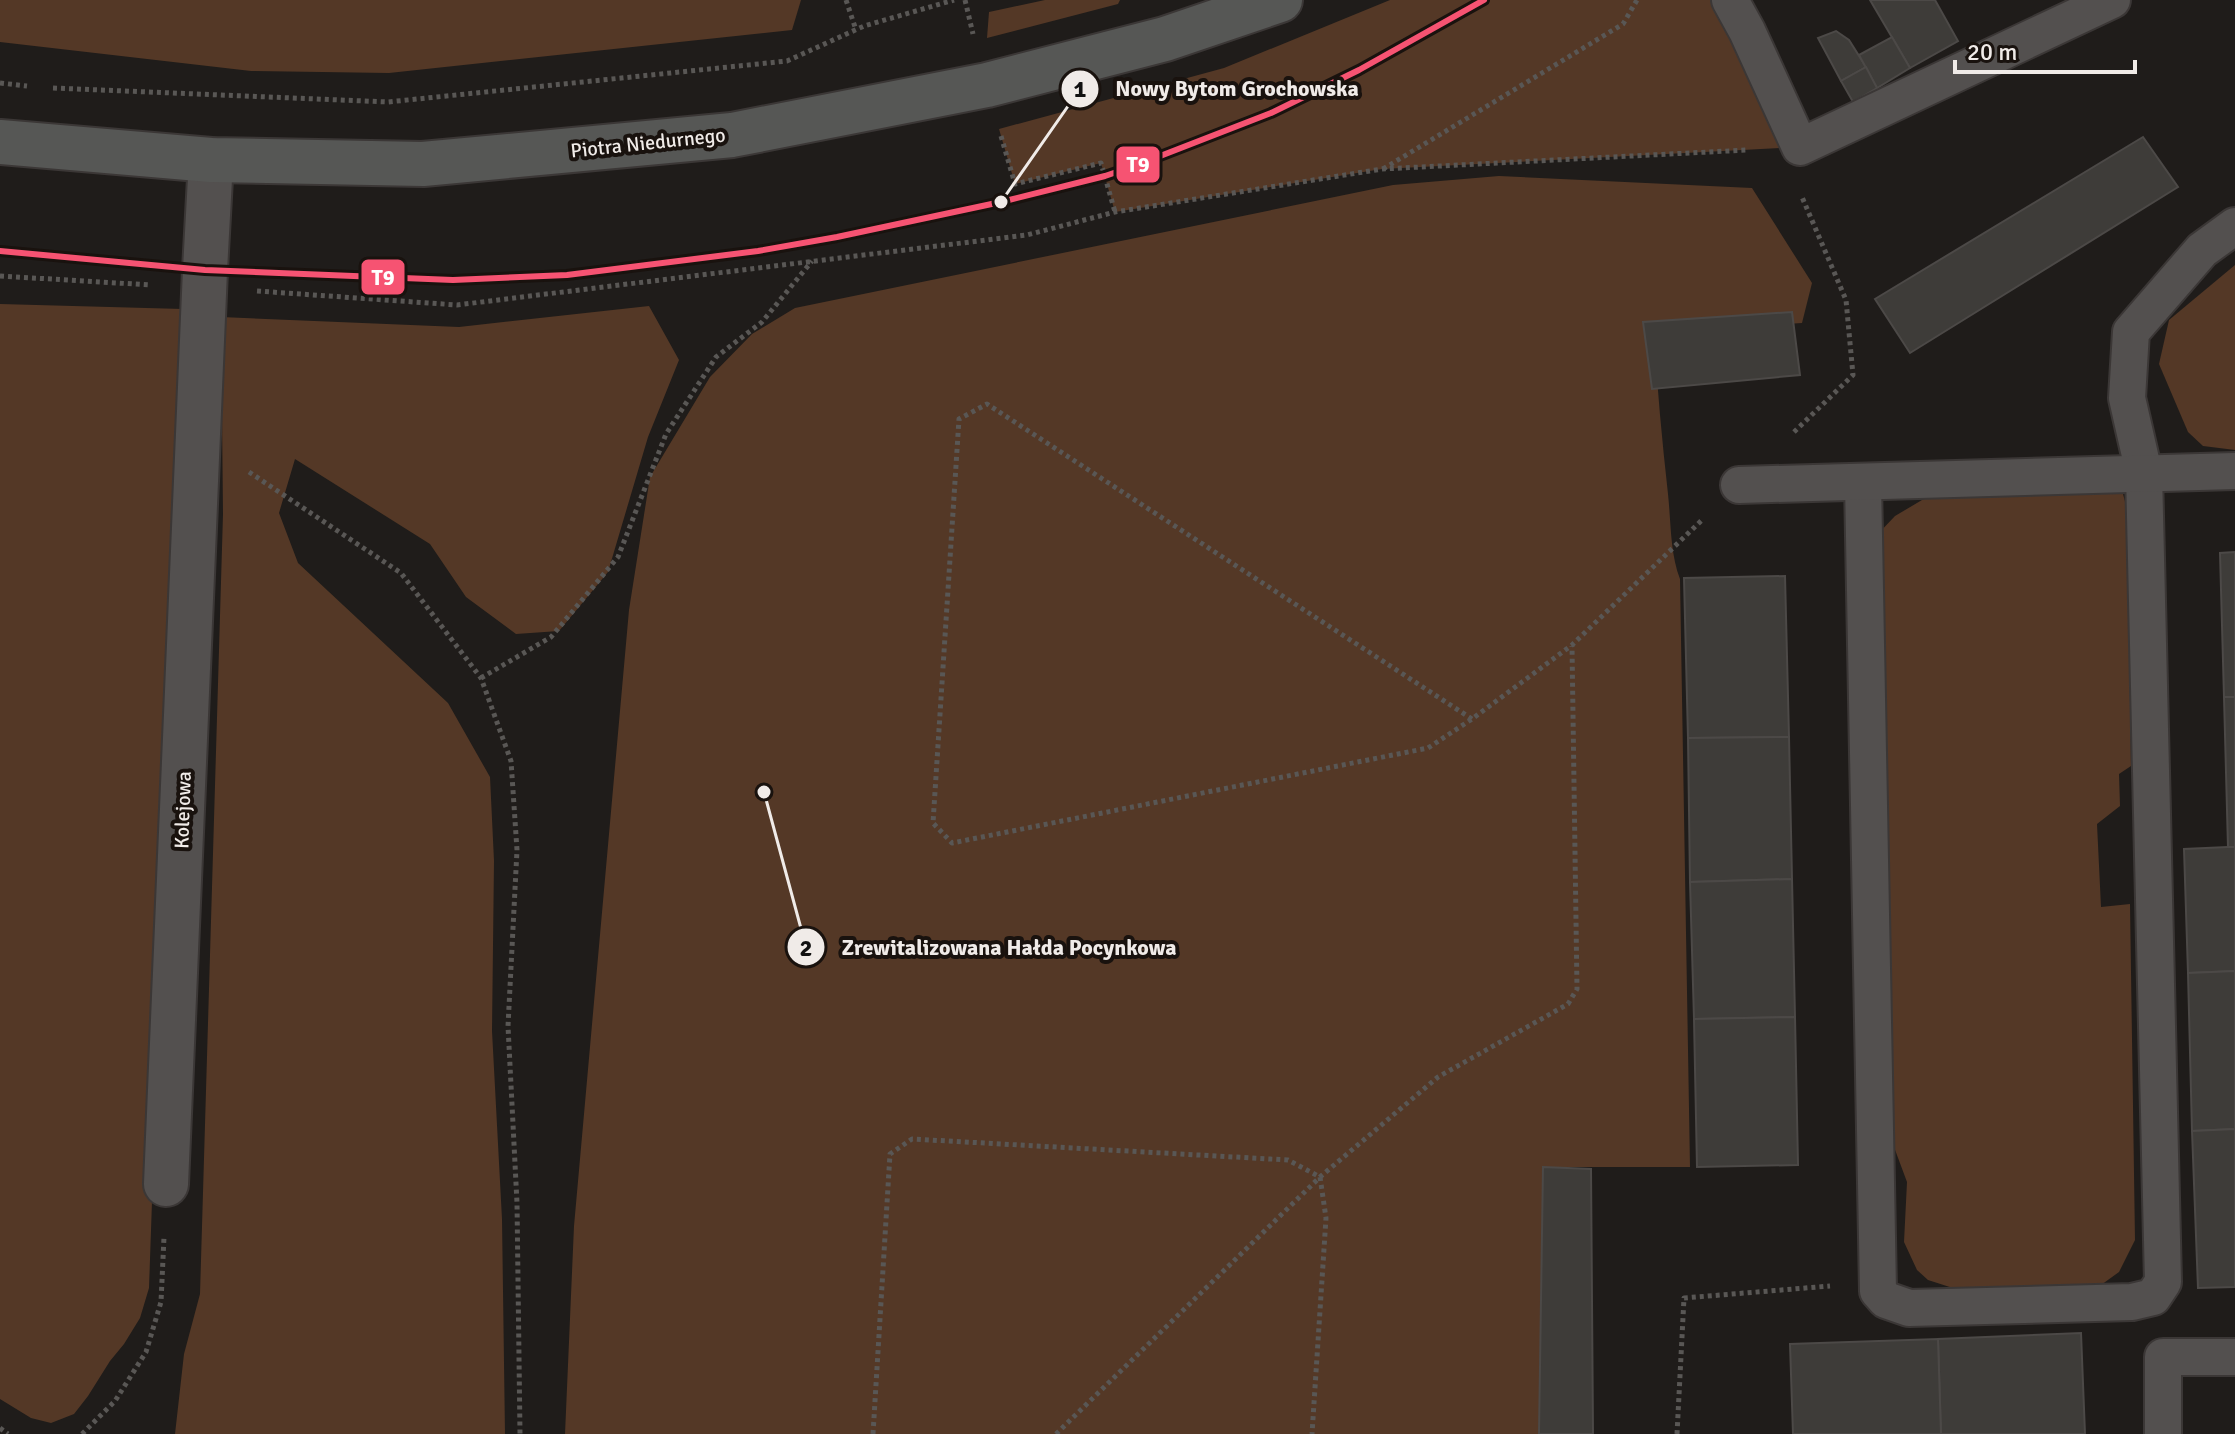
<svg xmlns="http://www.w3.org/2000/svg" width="2235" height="1434" viewBox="0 0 2235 1434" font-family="Signika,sans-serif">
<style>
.green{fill:#543826}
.building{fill:#3e3c39;stroke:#4c4947;stroke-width:2}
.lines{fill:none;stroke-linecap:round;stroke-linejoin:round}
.lane-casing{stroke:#3b3736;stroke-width:40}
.street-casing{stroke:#3b3736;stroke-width:48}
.secondary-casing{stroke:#3b3736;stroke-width:48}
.path{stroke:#595755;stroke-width:5;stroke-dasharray:4 4;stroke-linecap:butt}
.lane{stroke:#53504f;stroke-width:36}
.street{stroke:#53504f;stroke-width:44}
.secondary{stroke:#565755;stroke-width:44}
.tram-1-casing{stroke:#19120e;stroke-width:12}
.tram-1{stroke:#f65372;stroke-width:6}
.labels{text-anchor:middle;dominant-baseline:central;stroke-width:8;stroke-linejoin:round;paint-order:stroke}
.street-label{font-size:20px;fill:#f0ebe8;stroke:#19120e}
.leader{fill:none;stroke:#f0ebe8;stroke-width:3}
.callout-dot{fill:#f0ebe8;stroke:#19120e;stroke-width:3}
.mark-label{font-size:24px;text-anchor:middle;font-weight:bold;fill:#111}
.callout-label{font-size:22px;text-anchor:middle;font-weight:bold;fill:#f0ebe8;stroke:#19120e;stroke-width:8;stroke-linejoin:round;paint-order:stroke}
.line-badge{stroke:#19120e;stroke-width:3}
.badge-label{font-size:22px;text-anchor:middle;font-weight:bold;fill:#fff}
</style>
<rect width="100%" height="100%" fill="#1f1c1a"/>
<g class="green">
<path d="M0,0H801L792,30L389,73L251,71L0,42Z"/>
<path d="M1045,0H1120L1118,4L987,38L989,12Z"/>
<path d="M1390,0H1730L1800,147L1382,169L1115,212L1101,163L1015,184L999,129L1224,68Z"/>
<path d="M1499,176L1752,188L1812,283L1802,323L1654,333C1657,387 1662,440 1668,494C1671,521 1670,553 1680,579L1690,1167H1543L1545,1434H565L574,1226L629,610L650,477L710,377L752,334L795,308L1393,185Z"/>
<path d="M2235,265V450L2203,446L2188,432L2159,364L2169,320Z"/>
<path d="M0,304L183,309L149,1288L140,1318L124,1344L110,1361L88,1396L74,1414L51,1423L31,1418L0,1399Z"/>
<path d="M649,306L679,360L648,437L608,572L559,631L516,634L466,597L430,544L295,459L279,513L298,563L448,703L490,777L494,861L492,1031L502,1219L505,1434H175L184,1354L200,1294L223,514L221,317L459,327Z"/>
<path d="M2110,488L2123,494L2127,509L2131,766L2119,774L2120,806L2097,824L2101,907L2130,904L2135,1240L2119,1272L2101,1285L1956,1289L1928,1280L1917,1270L1904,1242L1907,1182L1878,1104L1876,536L1895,516L1922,500L1947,489Z"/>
</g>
<g class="building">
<path d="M1870,0H1935L1958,41L1910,68Z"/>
<path d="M1836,31L1849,40L1866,67L1841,81L1818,38Z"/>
<path d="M1892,37L1910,68L1877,88L1859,55Z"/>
<path d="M1866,67L1877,88L1853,102L1841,81Z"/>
<path d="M2143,137L2178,187L1910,353L1875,299Z"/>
<path d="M1792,312L1800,375L1652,389L1643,322Z"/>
<path d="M2235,552V697H2224L2220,553Z"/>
<path d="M1785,576L1789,737L1688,738L1684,578Z"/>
<path d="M2224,697H2235V847H2228Z"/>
<path d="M1789,737L1792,879L1690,882L1688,738Z"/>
<path d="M2228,847H2235V971L2188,973L2184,849Z"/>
<path d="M1792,879L1795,1017L1694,1019L1690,882Z"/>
<path d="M2235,971V1129L2192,1131L2188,973Z"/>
<path d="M1795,1017L1798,1165L1697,1167L1694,1019Z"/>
<path d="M2235,1129V1287L2198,1288L2192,1131Z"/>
<path d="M1543,1167L1591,1169L1593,1434H1539Z"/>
<path d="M2081,1333L2085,1434H1941L1938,1339Z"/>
<path d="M1938,1339L1941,1434H1793L1790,1344Z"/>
</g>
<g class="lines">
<defs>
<g id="lane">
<path d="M1730,0L1747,31L1800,147L2112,0"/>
<path d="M1863,482L1878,1291L1886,1300L1909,1308L2132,1302L2153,1297L2163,1282L2144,473L2127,398L2131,332L2202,250L2235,226"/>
<path d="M1739,485L2235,471"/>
<path d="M2163,1434V1357H2235"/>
</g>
<path id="street" d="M166,1184L205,270L211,160"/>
<path id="secondary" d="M0,142L211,160L423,164L732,135L987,85L1165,39L1280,0"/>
</defs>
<use href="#lane" class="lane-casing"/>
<use href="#street" class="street-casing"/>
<use href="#secondary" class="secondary-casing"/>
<g class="path">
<path d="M846,0L856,30"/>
<path d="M965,0L973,34"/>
<path d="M0,83L27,86"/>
<path d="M53,88L388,102L787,61L864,26L954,0"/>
<path d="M1001,136L1015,184L1101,163L1115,212"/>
<path d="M1383,169L1623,24L1637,0"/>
<path d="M0,276L151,285"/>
<path d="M257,291L457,305L1027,235L1115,212L1382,169L1747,150"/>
<path d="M1794,432L1853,375L1846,300L1802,197"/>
<path d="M249,472L401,573L481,678L511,761L517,850L508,1026L517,1203L520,1434"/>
<path d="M481,678L551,637L618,557L666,434L716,357L762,322L812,261"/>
<path d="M1472,719L987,404L959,419L933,823L952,843L1428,748L1472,719L1572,645L1703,519"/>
<path d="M0,1428L8,1434"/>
<path d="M82,1434L115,1401L146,1352L161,1302L164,1237"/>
<path d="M873,1434L890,1154L912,1139L1288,1160L1320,1177L1326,1218L1312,1434"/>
<path d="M1056,1434L1320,1177L1438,1077L1568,1004L1577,989L1572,646"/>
<path d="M1677,1434L1684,1298L1830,1286"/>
</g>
<use href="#lane" class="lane"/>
<use href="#street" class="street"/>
<use href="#secondary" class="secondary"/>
<defs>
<path id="tram-1" d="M0,251L205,270L453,280L567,275L758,251L837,237L1001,202L1105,176L1137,165L1271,113L1359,70L1484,0"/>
</defs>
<use href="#tram-1" class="tram-1-casing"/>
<use href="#tram-1" class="tram-1"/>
</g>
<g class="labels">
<g class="street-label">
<text transform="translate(648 143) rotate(-6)">Piotra Niedurnego</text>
<text transform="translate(183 810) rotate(-88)">Kolejowa</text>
</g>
</g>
<path class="leader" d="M1001 202L1080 89M764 792L806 947"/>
<g class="callout-dot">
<circle cx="1001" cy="202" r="8"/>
<circle cx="764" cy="792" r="8"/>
<circle cx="1080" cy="89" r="20"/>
<circle cx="806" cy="947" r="20"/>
</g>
<g class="mark-label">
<text x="1080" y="97">1</text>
<text x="806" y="956">2</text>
</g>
<g class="callout-label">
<text x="1237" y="96">Nowy Bytom Grochowska</text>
<text x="1009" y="955">Zrewitalizowana Hałda Pocynkowa</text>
</g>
<g class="line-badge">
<rect x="1115" y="145" width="46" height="39" rx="8" fill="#f65372"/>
<rect x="360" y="258" width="46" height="38" rx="8" fill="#f65372"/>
</g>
<g class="badge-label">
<text x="1138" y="172">T9</text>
<text x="383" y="285">T9</text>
</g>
<path d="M1955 60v12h180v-12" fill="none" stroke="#f0ebe8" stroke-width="4"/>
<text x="1967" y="60" font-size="24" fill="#f0ebe8" stroke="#19120e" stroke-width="6" paint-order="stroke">20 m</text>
</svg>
